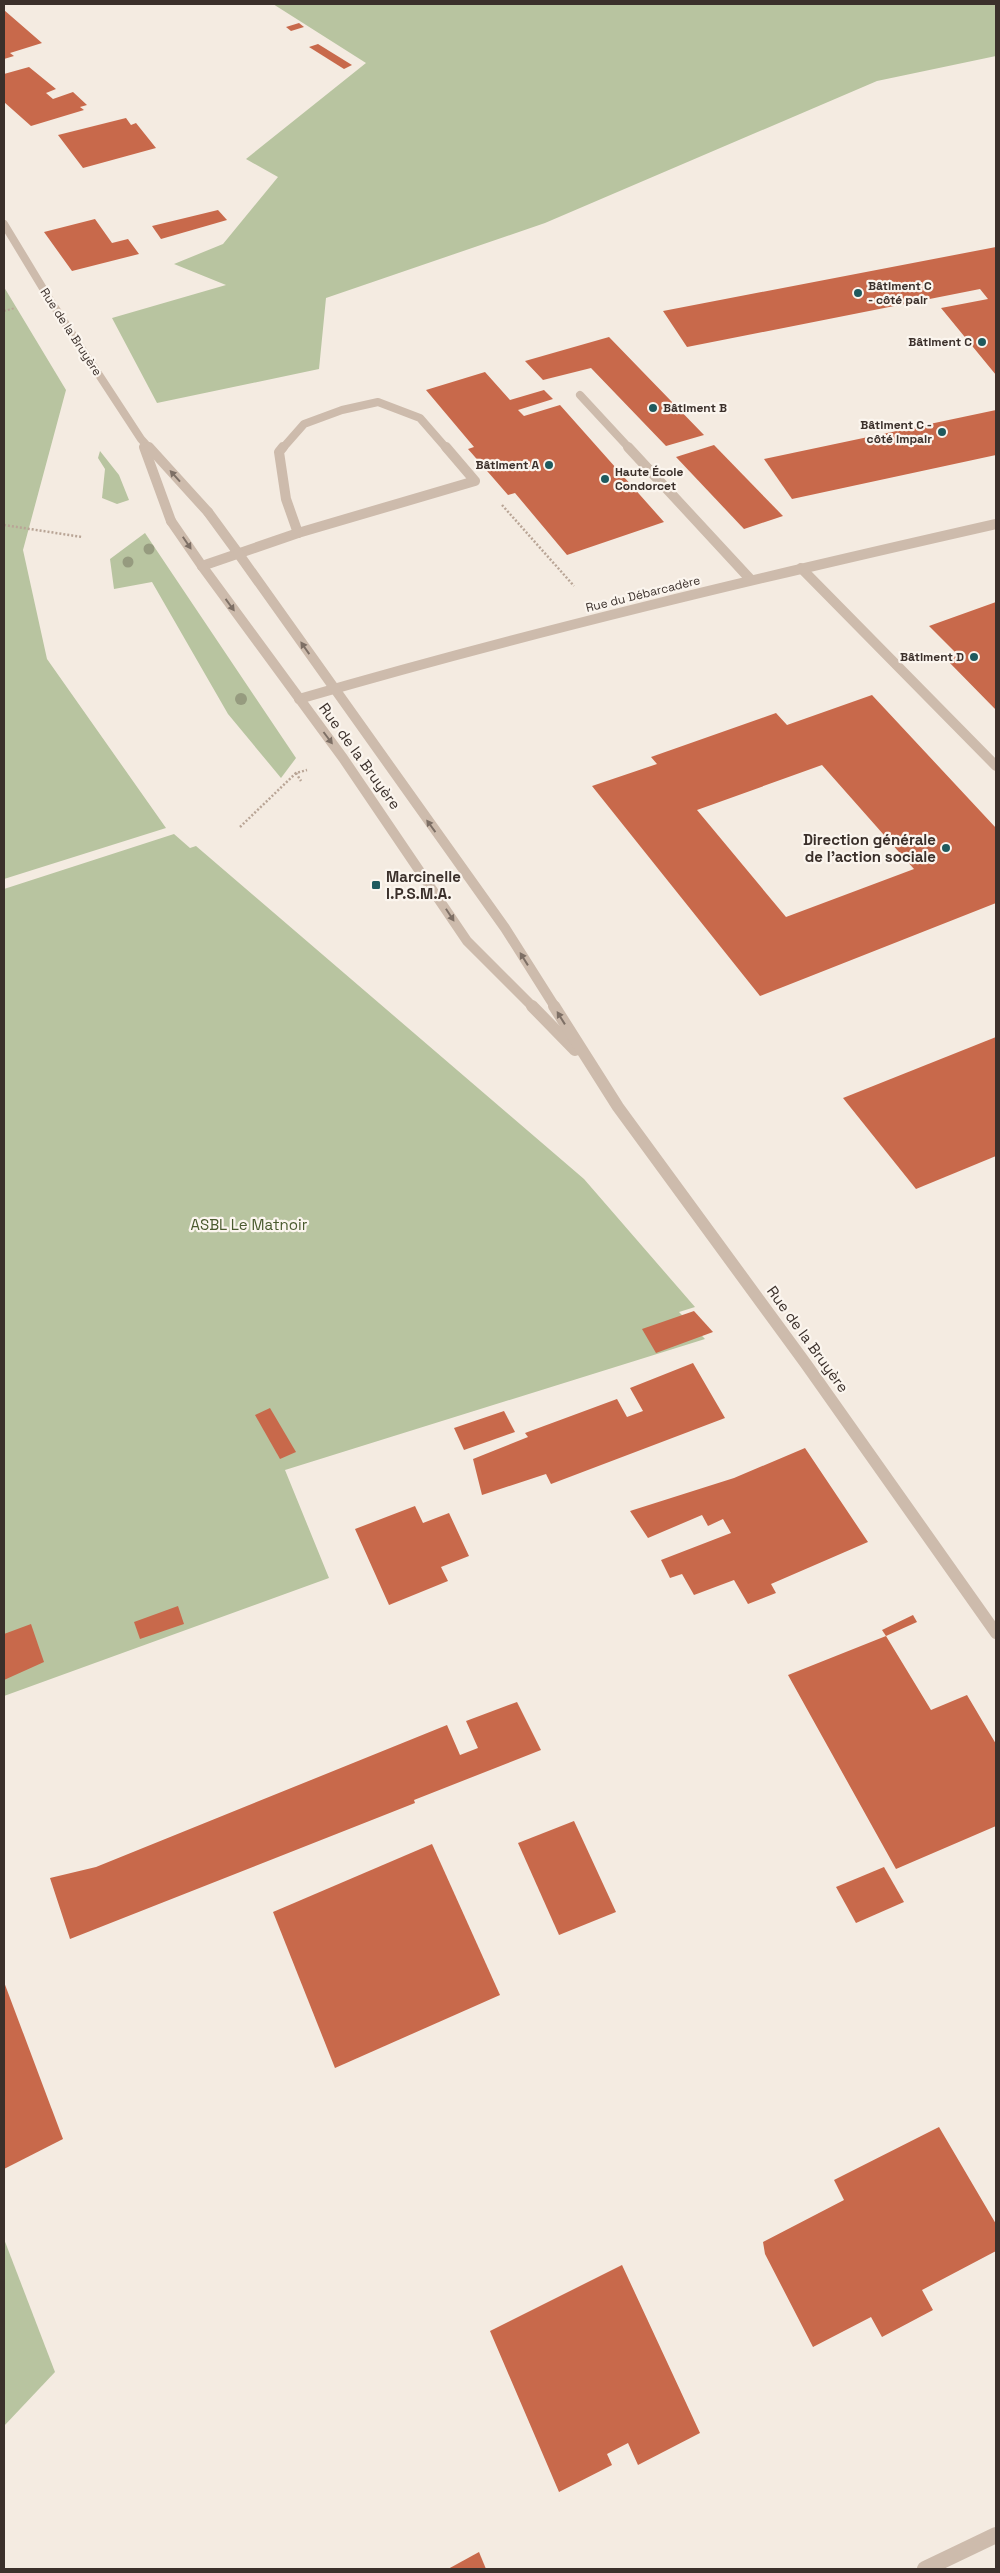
<svg xmlns="http://www.w3.org/2000/svg" width="1000" height="2573" viewBox="0 0 1000 2573" font-family="'Space Grotesk',sans-serif">
<style>
.green{fill:#b8c4a0}
.building{fill:#c8694b;fill-rule:evenodd}
.lines{fill:none;stroke-linecap:round;stroke-linejoin:round}
.path-far1{stroke:#b9a596;stroke-width:2;stroke-dasharray:2 2;stroke-linecap:butt}
.path{stroke:#b9a596;stroke-width:2.5;stroke-dasharray:2 2;stroke-linecap:butt}
.service-far1{stroke:#cdbbac;stroke-width:8}
.service{stroke:#cdbbac;stroke-width:10}
.minor-far1{stroke:#cdbbac;stroke-width:10}
.minor{stroke:#cdbbac;stroke-width:16}
.tertiary-far2{stroke:#cdbbac;stroke-width:8}
.tertiary-far1{stroke:#cdbbac;stroke-width:10}
.tertiary{stroke:#cdbbac;stroke-width:12}
.tree{fill:#969b7f}
.oneway{fill:#7d6f65}
.poi-dot{fill:#1f5a5e;stroke:#fbf5ee;stroke-width:2}
.labels{text-anchor:middle;dominant-baseline:central;stroke-width:4.5;stroke-linejoin:round;paint-order:stroke}
.far-poi-label{font-size:12px;font-weight:bold;fill:#3b302b;stroke:#fbf5ee;text-anchor:end}
.far-street-label{font-size:12px;fill:#3b302b;stroke:#fbf5ee}
.street-label{font-size:15px;fill:#3b302b;stroke:#fbf5ee}
.poi-label{font-size:15px;font-weight:bold;fill:#3b302b;stroke:#fbf5ee;text-anchor:end}
.park-label{font-size:15px;fill:#4a5a2e;stroke:#fbf5ee}
</style>
<rect width="100%" height="100%" fill="#f4ebe1"/>
<g class="green">
<path d="M273,4H996V56L877,81L545,223L326,298L319,369L157,403L112,318L226,285L174,264L223,244L278,177L246,159L366,63Z"/>
<path d="M4,287L66,390L23,550L47,659L166,828L4,879Z"/>
<path d="M100,451L119,475L129,500L117,504L102,498L105,469L98,458Z"/>
<path d="M145,533L296,758L281,778L228,714L152,582L114,589L110,559Z"/>
<path d="M174,834L190,848L196,846L584,1179L695,1307L679,1312L705,1339L285,1470L329,1578L4,1696V889Z"/>
<path d="M4,2239L55,2372L4,2426Z"/>
</g>
<g class="building">
<path d="M4,10L42,43L10,53L14,56L4,59Z"/>
<path d="M299,23L304,27L291,31L286,27Z"/>
<path d="M318,44L352,65L344,69L309,47Z"/>
<path d="M29,67L56,89L46,93L53,99L73,92L87,105L80,107L84,110L31,126L4,102V74Z"/>
<path d="M126,118L131,125L136,123L156,148L83,168L58,135Z"/>
<path d="M218,210L227,220L161,239L152,226Z"/>
<path d="M95,219L112,243L128,239L139,254L72,271L44,232Z"/>
<path d="M996,247V375L941,308L988,299L980,289L687,347L663,311Z"/>
<path d="M609,337L704,435L666,446L591,368L543,380L525,361Z"/>
<path d="M485,372L510,400L544,390L553,399L518,410L524,416L560,405L664,522L567,555L515,493L508,495L468,449L474,447L426,390Z"/>
<path d="M996,410V455L792,499L764,459Z"/>
<path d="M714,445L783,516L744,529L676,457Z"/>
<path d="M996,602V710L946,659L958,655L929,626Z"/>
<path d="M872,695L996,828V903L760,996L592,786L657,764L651,757L776,713L787,725ZM822,765L914,869L786,917L697,810Z"/>
<path d="M996,1037V1156L916,1189L843,1098Z"/>
<path d="M694,1311L713,1332L656,1353L642,1329Z"/>
<path d="M693,1363L725,1418L551,1484L546,1474L482,1495L473,1459L528,1437L525,1433L617,1399L627,1417L643,1411L630,1388Z"/>
<path d="M270,1408L296,1452L280,1459L255,1415Z"/>
<path d="M504,1411L515,1432L464,1450L454,1428Z"/>
<path d="M805,1448L868,1542L771,1584L776,1593L748,1604L734,1580L694,1595L682,1574L670,1578L661,1560L731,1533L723,1519L708,1526L702,1515L648,1538L630,1511L734,1478Z"/>
<path d="M415,1506L423,1523L449,1513L469,1556L441,1567L448,1581L389,1605L355,1529Z"/>
<path d="M178,1606L184,1624L140,1639L134,1622Z"/>
<path d="M913,1615L917,1622L886,1636L882,1630Z"/>
<path d="M31,1624L44,1662L4,1680V1634Z"/>
<path d="M886,1636L931,1710L967,1695L996,1744V1826L896,1869L788,1675Z"/>
<path d="M517,1702L541,1750L414,1800L415,1803L70,1939L50,1878L96,1867L447,1725L460,1755L478,1748L466,1721Z"/>
<path d="M574,1821L616,1912L559,1935L518,1843Z"/>
<path d="M432,1844L500,1995L335,2068L273,1912Z"/>
<path d="M884,1867L904,1902L856,1923L836,1887Z"/>
<path d="M4,1982L63,2139L4,2169Z"/>
<path d="M939,2127L996,2224V2251L922,2290L933,2310L882,2337L871,2317L813,2347L765,2254L763,2242L844,2200L834,2180Z"/>
<path d="M622,2265L700,2433L638,2465L628,2443L607,2454L612,2465L559,2492L490,2331Z"/>
<path d="M479,2552L486,2569H448Z"/>
</g>
<g class="lines">
<path class="path-far1" d="M4,311L15,308"/>
<g class="path">
<path d="M502,505L574,586"/>
<path d="M4,525L82,537"/>
<path d="M296,773L301,781"/>
<path d="M240,827L296,773L307,770"/>
</g>
<g class="service-far1">
<path d="M580,395L630,449"/>
<path d="M282,449L304,424L342,410L378,402L420,418L447,449"/>
</g>
<g class="service">
<path d="M283,447L279,452L286,499L298,533"/>
<path d="M628,447L751,580"/>
<path d="M298,533L475,481L446,447"/>
<path d="M202,566L298,533"/>
<path d="M801,568L996,766"/>
</g>
<g class="minor-far1">
<path d="M208,512L238,553"/>
<path d="M171,521L202,566"/>
<path d="M299,699C529,632 762,577 996,524"/>
</g>
<path class="minor" d="M925,2569L996,2535"/>
<g class="tertiary-far2">
<path d="M4,224L50,300L141,439L150,449"/>
<path d="M144,446L145,449"/>
</g>
<g class="tertiary-far1">
<path d="M144,447L171,521"/>
<path d="M149,447L208,512"/>
<path d="M238,553L505,928L555,1007"/>
<path d="M202,566L343,758L467,941L533,1007"/>
</g>
<g class="tertiary">
<path d="M532,1006L575,1050"/>
<path d="M554,1006L618,1107L806,1364L996,1633"/>
</g>
</g>
<g class="tree">
<circle cx="149" cy="549" r="5.5"/>
<circle cx="128" cy="562" r="5.5"/>
<circle cx="241" cy="699" r="6"/>
</g>
<defs><path id="oneway-solid" d="M-6-.8H1V-3.2L6.5 0L1 3.2V.8H-6Z" transform="scale(1.25)"/></defs>
<g class="oneway">
<use href="#oneway-solid" transform="translate(175 476) rotate(-132)"/>
<use href="#oneway-solid" transform="translate(187 543) rotate(56)"/>
<use href="#oneway-solid" transform="translate(230 605) rotate(54)"/>
<use href="#oneway-solid" transform="translate(305 648) rotate(-125)"/>
<use href="#oneway-solid" transform="translate(328 738) rotate(53)"/>
<use href="#oneway-solid" transform="translate(431 826) rotate(-126)"/>
<use href="#oneway-solid" transform="translate(450 915) rotate(57)"/>
<use href="#oneway-solid" transform="translate(524 959) rotate(-122)"/>
<use href="#oneway-solid" transform="translate(561 1018) rotate(-122)"/>
</g>
<g class="poi-dot">
<circle cx="858" cy="293" r="5"/>
<circle cx="982" cy="342" r="5"/>
<circle cx="653" cy="408" r="5"/>
<circle cx="942" cy="432" r="5"/>
<circle cx="549" cy="465" r="5"/>
<circle cx="605" cy="479" r="5"/>
<circle cx="974" cy="657" r="5"/>
<circle cx="946" cy="848" r="5"/>
<rect x="371" y="880" width="10" height="10" rx="2.5"/>
</g>
<g class="labels">
<g class="far-poi-label">
<text x="868" y="286" text-anchor="start">Bâtiment C<tspan x="868" dy="14">- côté pair</tspan></text>
<text x="972" y="342">Bâtiment C</text>
<text x="663" y="408" text-anchor="start">Bâtiment B</text>
<text x="932" y="425">Bâtiment C -<tspan x="932" dy="14">côté impair</tspan></text>
<text x="539" y="465">Bâtiment A</text>
<text x="615" y="472" text-anchor="start">Haute École<tspan x="615" dy="14">Condorcet</tspan></text>
<text x="964" y="657">Bâtiment D</text>
</g>
<g class="far-street-label">
<text transform="translate(71 332) rotate(57)">Rue de la Bruyère</text>
<text transform="translate(643 594) rotate(-14)">Rue du Débarcadère</text>
</g>
<g class="street-label">
<text transform="translate(360 756) rotate(54)">Rue de la Bruyère</text>
<text transform="translate(808 1339) rotate(54)">Rue de la Bruyère</text>
</g>
<g class="poi-label">
<text x="936" y="839">Direction générale<tspan x="936" dy="17">de l'action sociale</tspan></text>
<text x="386" y="876" text-anchor="start">Marcinelle<tspan x="386" dy="17">I.P.S.M.A.</tspan></text>
</g>
<g class="park-label">
<text x="249" y="1224">ASBL Le Matnoir</text>
</g>
</g>
<rect width="1000" height="2573" fill="none" stroke="#3b302b" stroke-width="10"/>
</svg>
